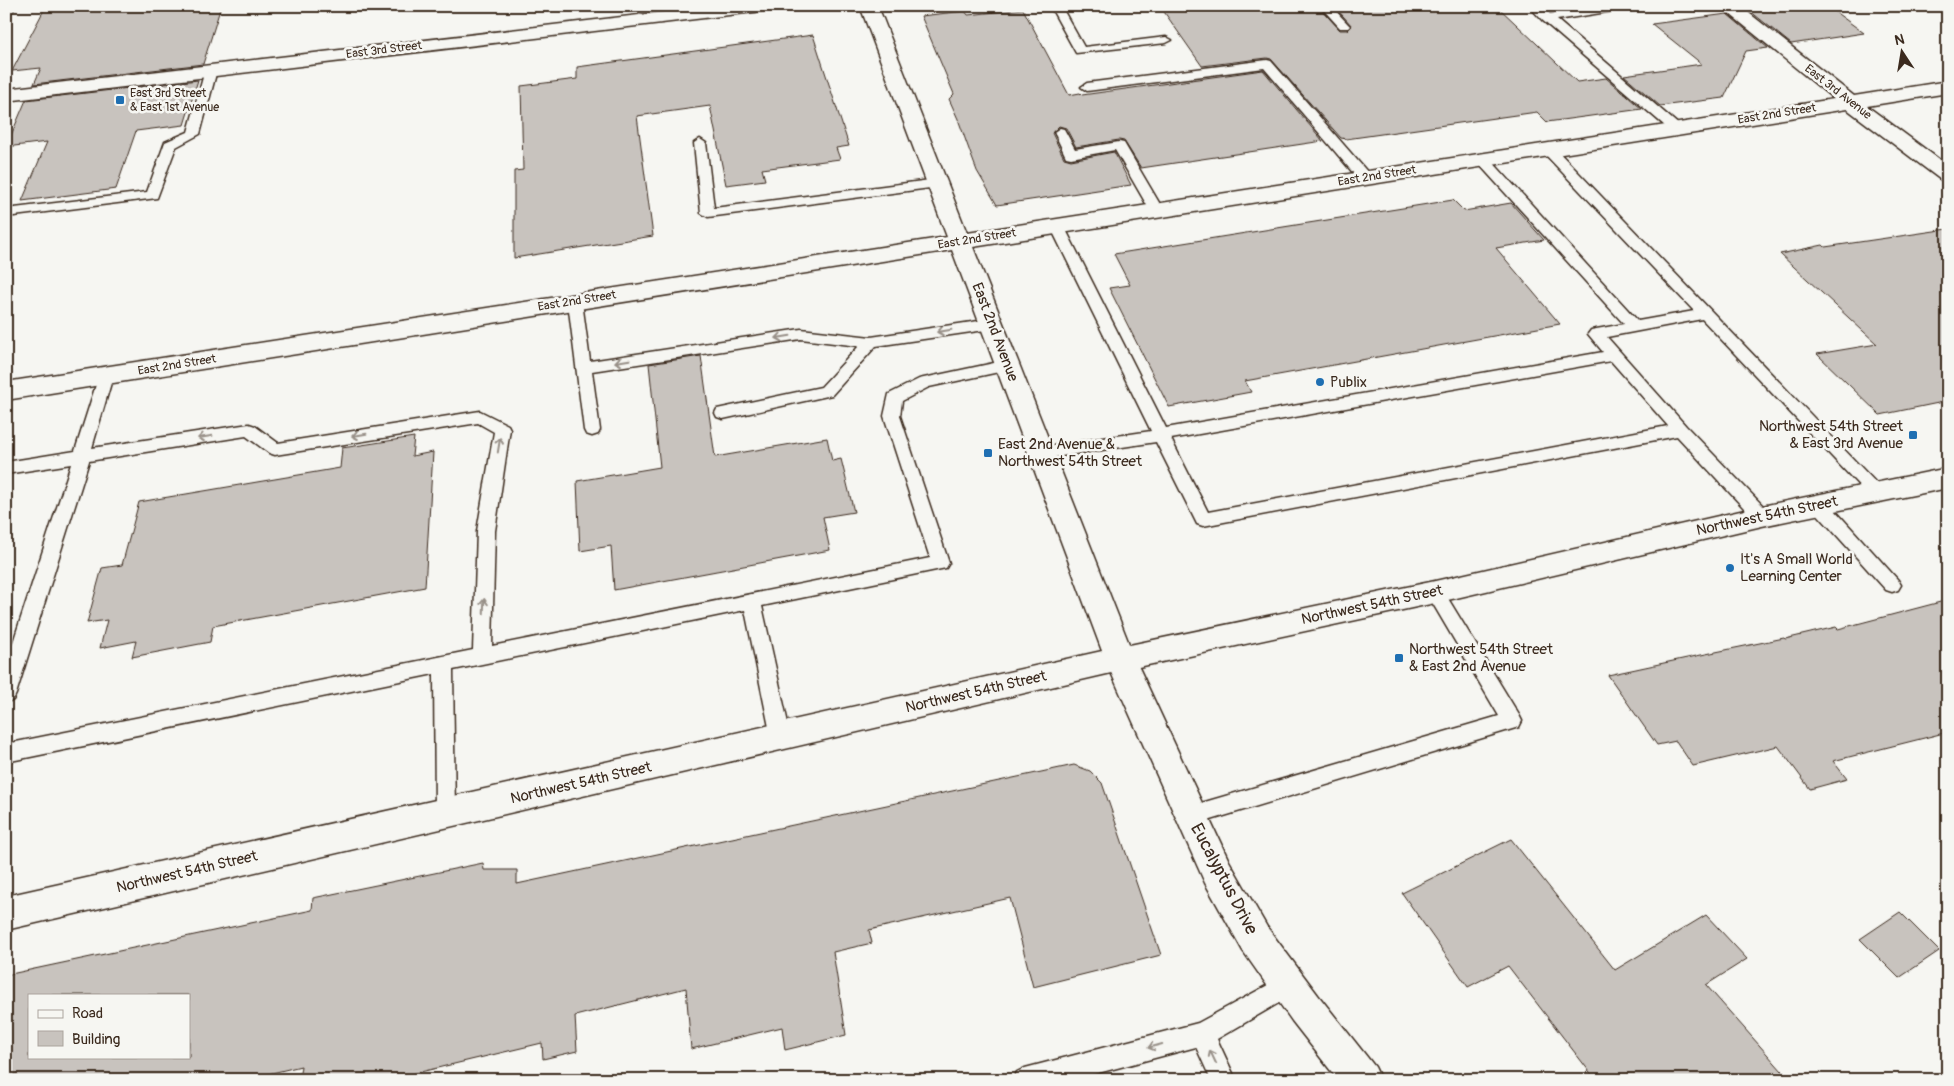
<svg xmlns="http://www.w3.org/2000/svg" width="1954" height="1086" viewBox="0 0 1954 1086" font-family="Pangolin,sans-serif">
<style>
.building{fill:#c8c3be;stroke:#3b2a1e;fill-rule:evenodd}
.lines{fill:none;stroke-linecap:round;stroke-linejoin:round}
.service-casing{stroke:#3b2a1e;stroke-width:3}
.minor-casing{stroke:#3b2a1e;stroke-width:3}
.tertiary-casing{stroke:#3b2a1e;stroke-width:3}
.secondary-casing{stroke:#3b2a1e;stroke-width:3}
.service{fill:#f6f6f2;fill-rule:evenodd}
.minor{fill:#f6f6f2;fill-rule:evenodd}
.tertiary{fill:#f6f6f2;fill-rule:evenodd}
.secondary{fill:#f6f6f2;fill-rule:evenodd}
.oneway{stroke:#989088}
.poi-dot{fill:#1f6fb2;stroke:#f6f6f2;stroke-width:2}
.labels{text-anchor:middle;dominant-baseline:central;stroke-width:5;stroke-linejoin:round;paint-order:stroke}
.far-street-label{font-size:12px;fill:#3b2a1e;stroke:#f6f6f2}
.far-poi-label{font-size:12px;fill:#3b2a1e;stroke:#f6f6f2;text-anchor:start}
.street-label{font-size:15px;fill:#3b2a1e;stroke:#f6f6f2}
.poi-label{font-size:15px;fill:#3b2a1e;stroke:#f6f6f2;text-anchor:start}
.near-street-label{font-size:18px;fill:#3b2a1e;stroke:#f6f6f2}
</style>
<rect width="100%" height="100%" fill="#f6f6f2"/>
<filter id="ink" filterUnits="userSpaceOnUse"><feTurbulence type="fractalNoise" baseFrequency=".02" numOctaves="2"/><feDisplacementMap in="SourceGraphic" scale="10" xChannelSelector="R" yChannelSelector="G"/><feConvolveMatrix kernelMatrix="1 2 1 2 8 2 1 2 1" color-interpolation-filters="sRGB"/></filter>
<g filter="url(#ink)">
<g class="building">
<path d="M46,6H221L203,64L34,84L41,68L12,71Z"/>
<path d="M1160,6H1318L1340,30H1348L1352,26L1334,6H1497L1577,82L1606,78L1642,109L1547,122L1537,112L1346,139L1341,138L1271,59L1267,58L1202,66Z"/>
<path d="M1790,6H1827L1864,33L1791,44L1750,11Z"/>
<path d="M1023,9L1069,95L1080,93L1082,95L1263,70L1323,141L1141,168L1124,141L1119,140L1076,147L1066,128L1059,126L1052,133L1064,158L1071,160L1114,152L1131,185L997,205L977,171L971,155L958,119L949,99L954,94L921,16L965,11L968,15Z"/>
<path d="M1727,14L1768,48L1746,51L1724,98L1660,106L1624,75L1702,64L1652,24Z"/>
<path d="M813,35L849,146L836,148L840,159L762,169L765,180L726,185L710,106L637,116L653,236L514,258V171L523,170L521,86L577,79V67Z"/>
<path d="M198,80L184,125L136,131L116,189L22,201L47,142L6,147L26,100Z"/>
<path d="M1453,200L1464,211L1511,203L1544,240L1496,248L1560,324L1245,381L1251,392L1169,407L1109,288L1130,285L1114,254Z"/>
<path d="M1948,229V401L1880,415L1817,354L1877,344L1780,254L1823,245L1825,247Z"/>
<path d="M701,356L715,457L827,438L832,461L841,459L854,512L823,517L830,550L614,590L611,546L580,551L577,481L660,467L649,364Z"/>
<path d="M414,437L412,456L433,452L425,587L213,626L210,642L132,657L136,641L100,648L107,620L87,623L102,568L122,565L139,502L340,468L342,448Z"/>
<path d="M1948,600V732L1833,761L1847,779L1810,789L1778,746L1693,766L1676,741L1657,745L1608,675L1701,655L1784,638L1785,639L1836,627L1838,629Z"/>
<path d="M1074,765L1090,771L1102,783L1161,955L1033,987L1010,898L869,930L872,943L833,952L846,1035L785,1050L782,1027L691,1049L686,988L575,1016L577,1051L543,1059L542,1043L387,1080H299L301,1066L243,1080H6V975L312,910L313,898L483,863L484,870H517V884ZM29,995H189V1057H29Z"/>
<path d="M1511,839L1615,970L1706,915L1747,959L1706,985L1790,1080H1596L1508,966L1468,987L1402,893Z"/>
<path d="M1900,912L1939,951L1899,978L1860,939Z"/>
</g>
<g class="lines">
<defs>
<g id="service">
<path d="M1050,6H1061L1084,47L1166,37L1172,40L1166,43L1076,53Z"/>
<path d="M1320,6H1331L1348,24L1350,26L1348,28H1340Z"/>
<path d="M1529,6H1541L1550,14L1602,6H1631L1626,9L1557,20L1680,126L1682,129L1680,132H1672L1542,20Z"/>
<path d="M1267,60L1271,61L1370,175L1372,178L1370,181H1360L1264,68L1087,91L1081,87L1087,83Z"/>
<path d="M211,66L217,70L200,134L176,147L157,198L6,217V209L147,192L165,142L188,132L205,70Z"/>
<path d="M1060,128L1064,129L1075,149L1119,142L1124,143L1164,211L1162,214H1152L1115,150L1071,158L1066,157L1054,132Z"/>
<path d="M700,139L706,143L714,208L938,179L945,183L938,187L708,217L701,213L694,143Z"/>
<path d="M1548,145L1553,146L1881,488L1883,492L1881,496L1875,498L1869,496L1702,319L1607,337L1686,426L1768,511L1771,516L1768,521L1762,523L1756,521L1677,436L1203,526L1197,524L1156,442L1041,459L1035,457L1033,453L1035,449L1041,447L1151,431L1050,226L1057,222L1064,226L1166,428L1603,352L1588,334L1591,330L1624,324L1478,163L1477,160L1483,156L1488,157L1638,321L1694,311L1543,152L1542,149L1543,146ZM1611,361L1668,426L1208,512L1171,439Z"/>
<path d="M575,297L580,299L582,302L590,361L801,329L871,337L992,319L997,321L999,324L997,327L992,329L876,346L832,395L723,419L717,417L715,413L717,409L821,387L859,346L801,339L592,371L600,430L598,434L592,436L586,434L584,430L568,302L570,299Z"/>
<path d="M1008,360L1013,361L1016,365L1013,369L929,387L902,401L900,416L949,563L946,568L762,606L791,737L788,743L781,746L774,743L771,737L745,610L453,670L455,814L452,821L445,824L438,821L435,814L434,674L6,762V744L473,650L477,531L494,432L478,423L275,455L269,453L246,436L89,461L16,694L13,700L6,702V664L71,464L6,474V462L75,451L100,372L105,371L110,372L113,376L92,448L249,424L255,426L278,443L480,411L508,425L510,429L495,531L492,646L930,558L884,416L889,394L919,379Z"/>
<path d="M1819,498L1825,499L1898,580L1901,585L1898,590L1892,592L1886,590L1813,509L1810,504L1813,499Z"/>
<path d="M1435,585L1441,587L1519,715L1522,721L1519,727L1191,826L1184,823L1181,816L1184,809L1191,806L1499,716L1426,592L1429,587Z"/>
<path d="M1288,974L1296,977L1299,985L1296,993L1217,1039L1236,1080H1211L1196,1047L1072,1080H1013L1017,1072L1025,1068L1198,1023Z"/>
</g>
<path id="minor" d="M860,6H878L967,233L1834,99L1720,6H1740L1854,96L1948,81V93L1867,106L1948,166V182L1941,180L1847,109L973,247L1135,659L1229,861L1267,927L1318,995L1375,1067L1381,1080H1338L1292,1021L1243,951L1205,883L1105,659L952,250L6,400V382L947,237Z"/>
<g id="tertiary">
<path d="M6,6H16L12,11L6,12Z"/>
<path d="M716,6H772L769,10L763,11L6,101V89Z"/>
</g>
<path id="secondary" d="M1948,468V488L1762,526L1435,603L1120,671L6,930V896L1120,647L1435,581L1762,506Z"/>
</defs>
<use href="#service" class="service-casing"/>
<use href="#minor" class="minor-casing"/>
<use href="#tertiary" class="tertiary-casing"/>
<use href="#secondary" class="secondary-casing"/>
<use href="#service" class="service"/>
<use href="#minor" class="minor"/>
<use href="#tertiary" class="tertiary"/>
<use href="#secondary" class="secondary"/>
</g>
<defs><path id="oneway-shaft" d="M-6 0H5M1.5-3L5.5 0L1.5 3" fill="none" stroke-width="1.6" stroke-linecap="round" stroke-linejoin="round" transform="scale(1.25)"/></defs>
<g class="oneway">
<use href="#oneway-shaft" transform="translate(944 331) rotate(171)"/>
<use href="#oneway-shaft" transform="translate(783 337) rotate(171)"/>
<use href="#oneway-shaft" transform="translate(622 361) rotate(171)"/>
<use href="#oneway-shaft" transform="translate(359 435) rotate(171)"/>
<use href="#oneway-shaft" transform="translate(205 437) rotate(171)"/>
<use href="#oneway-shaft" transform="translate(499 445) rotate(-81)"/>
<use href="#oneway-shaft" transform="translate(484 606) rotate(-88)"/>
<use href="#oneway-shaft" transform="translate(1155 1046) rotate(165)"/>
<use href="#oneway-shaft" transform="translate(1213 1057) rotate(-115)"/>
</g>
</g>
<g class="poi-dot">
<rect x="115" y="95" width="10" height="10" rx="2.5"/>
<circle cx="1320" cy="382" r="5"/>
<rect x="1908" y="430" width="10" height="10" rx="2.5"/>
<rect x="983" y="448" width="10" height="10" rx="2.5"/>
<circle cx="1730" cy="568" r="5"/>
<rect x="1394" y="653" width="10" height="10" rx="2.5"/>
</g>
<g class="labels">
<g class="far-street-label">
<text transform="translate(384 50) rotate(-7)">East 3rd Street</text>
<text transform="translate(1838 92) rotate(38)">East 3rd Avenue</text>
<text transform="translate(1777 114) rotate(-9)">East 2nd Street</text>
<text transform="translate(1377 176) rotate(-9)">East 2nd Street</text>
<text transform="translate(977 239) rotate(-9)">East 2nd Street</text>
<text transform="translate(577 301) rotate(-9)">East 2nd Street</text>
<text transform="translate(177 365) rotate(-9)">East 2nd Street</text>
</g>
<g class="far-poi-label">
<text x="130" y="93">East 3rd Street<tspan x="130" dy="14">&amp; East 1st Avenue</tspan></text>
</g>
<g class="street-label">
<text transform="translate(995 332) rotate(69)">East 2nd Avenue</text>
<text transform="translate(1767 516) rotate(-12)">Northwest 54th Street</text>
<text transform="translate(1372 605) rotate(-12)">Northwest 54th Street</text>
<text transform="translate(976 692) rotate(-13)">Northwest 54th Street</text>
<text transform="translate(581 783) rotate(-13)">Northwest 54th Street</text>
<text transform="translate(187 872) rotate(-13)">Northwest 54th Street</text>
</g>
<g class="poi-label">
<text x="1330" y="382">Publix</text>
<text x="1903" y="426" text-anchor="end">Northwest 54th Street<tspan x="1903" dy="17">&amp; East 3rd Avenue</tspan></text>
<text x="998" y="444">East 2nd Avenue &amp;<tspan x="998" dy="17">Northwest 54th Street</tspan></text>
<text x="1740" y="559">It's A Small World<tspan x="1740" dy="17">Learning Center</tspan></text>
<text x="1409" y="649">Northwest 54th Street<tspan x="1409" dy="17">&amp; East 2nd Avenue</tspan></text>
</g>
<g class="near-street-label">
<text transform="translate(1224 879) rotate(62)">Eucalyptus Drive</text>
</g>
</g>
<rect width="1954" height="1086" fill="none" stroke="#f6f6f2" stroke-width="25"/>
<rect x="12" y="12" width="1929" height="1061" fill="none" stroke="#3b2a1e" stroke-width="2" filter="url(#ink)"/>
<rect x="28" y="994" width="162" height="65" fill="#f6f6f2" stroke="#aba49d"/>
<rect x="38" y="1010" width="25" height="8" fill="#f6f6f2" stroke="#aba49d"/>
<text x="72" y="1018" font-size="15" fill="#3b2a1e">Road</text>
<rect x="38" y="1031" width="25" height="15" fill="#c8c3be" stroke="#aba49d"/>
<text x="72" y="1044" font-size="15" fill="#3b2a1e">Building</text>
<g transform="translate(1902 52) rotate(348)" stroke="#f6f6f2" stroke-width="4" paint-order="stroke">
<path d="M0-4L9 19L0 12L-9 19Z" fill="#3b2a1e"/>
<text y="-8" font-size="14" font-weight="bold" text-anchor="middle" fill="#3b2a1e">N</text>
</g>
</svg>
